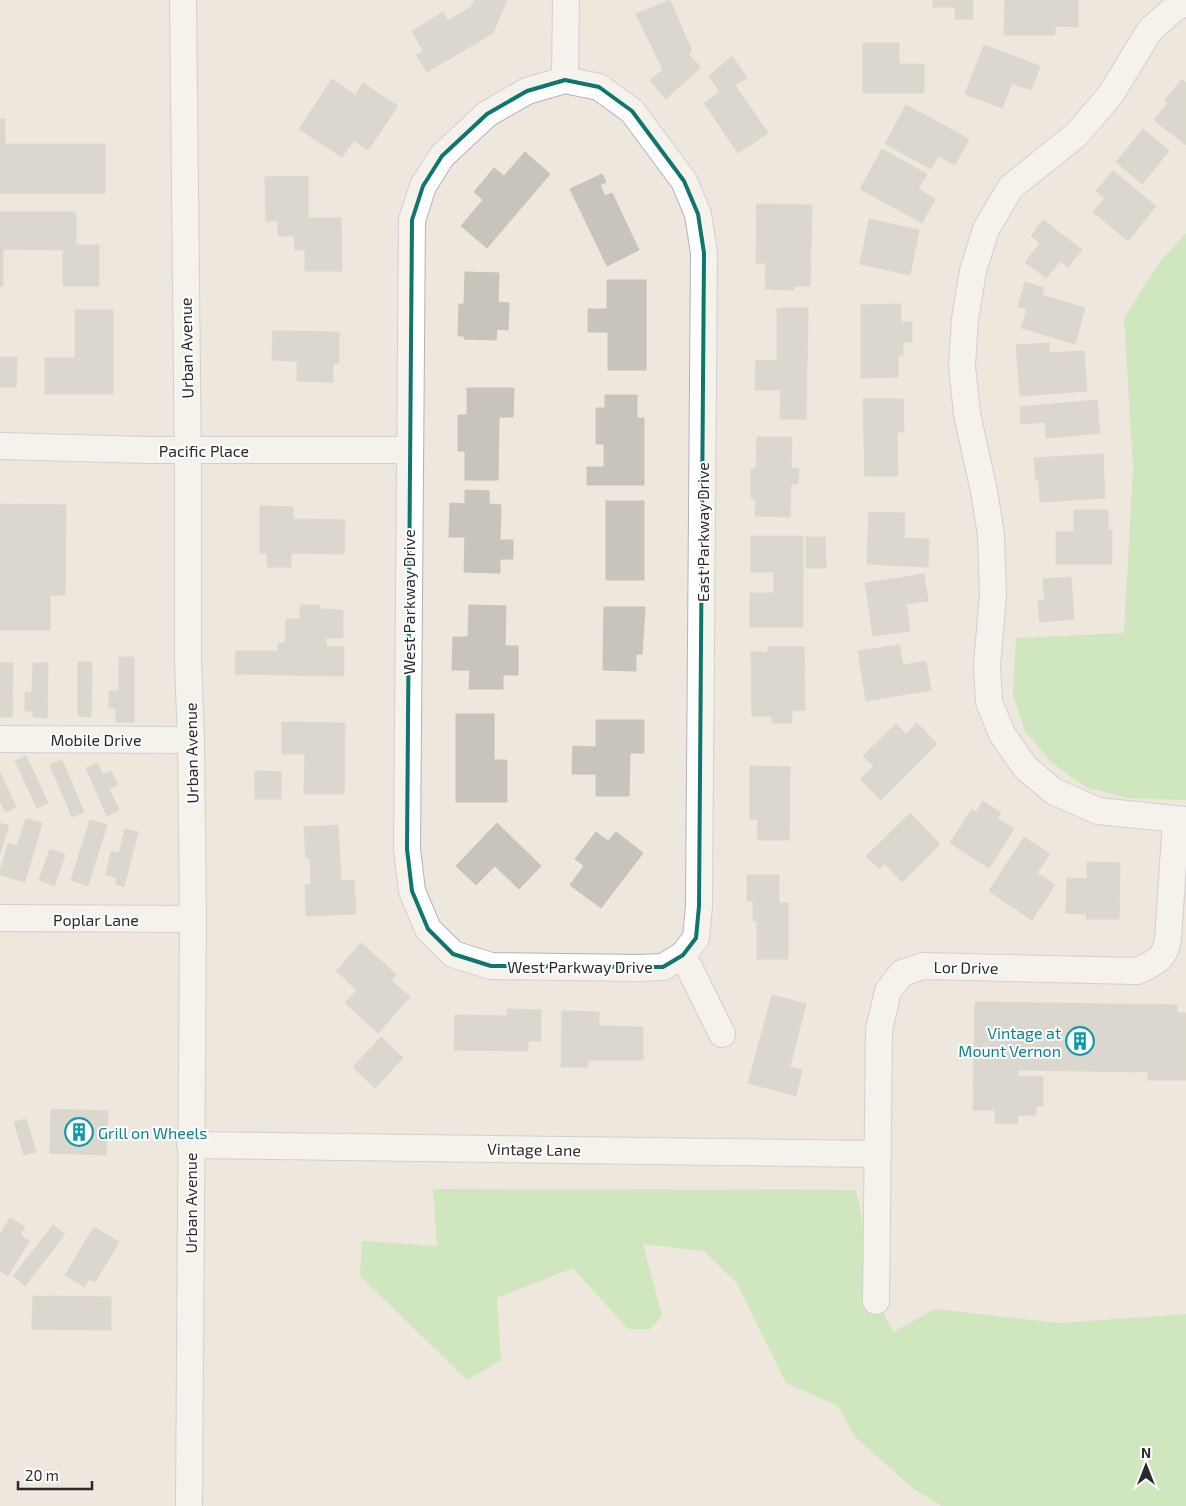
<svg xmlns="http://www.w3.org/2000/svg" width="1186" height="1506" viewBox="0 0 1186 1506" font-family="'Exo 2',sans-serif">
<style>
.green{fill:#ade499}
.building{fill:#c8c4bc;stroke:#c8c3b6}
.lines{fill:none;stroke-linecap:round;stroke-linejoin:round}
.street-casing{stroke:#b1b2bf;stroke-width:28}
.street{stroke:#fff;stroke-width:26}
.marked{fill:none;stroke:#0f766e;stroke-width:4;stroke-linejoin:round}
.labels{text-anchor:middle;dominant-baseline:central;stroke-width:4;stroke-linejoin:round;paint-order:stroke}
.street-label{font-size:16px;fill:#2b2b2b;stroke:#fff}
.culture-label{font-size:16px;fill:#0d838f;stroke:#fff;text-anchor:end}
</style>
<rect width="100%" height="100%" fill="#ede7dd"/>
<g class="green">
<path d="M1186,233V800L1127,798L1085,787L1051,762L1025,731L1013,696L1016,638L1124,633L1133,467L1124,318L1159,263Z"/>
<path d="M433,1189L856,1190L862,1219L867,1282L893,1332L935,1309L1059,1323L1186,1314V1506H942L914,1489L855,1437L838,1406L786,1383L736,1282L704,1251L643,1244L662,1316L650,1329H628L573,1268L497,1298L501,1360L467,1380L360,1276L362,1241L437,1246Z"/>
</g>
<g class="building">
<path d="M475,0H507L493,33L427,72L416,55L423,51L412,31L443,12L448,21L471,7Z"/>
<path d="M670,0L692,51L688,54L701,67L666,99L650,80L663,70L636,14Z"/>
<path d="M933,0H973V19H955V7H933Z"/>
<path d="M1005,0H1078V27L1055,26V35H1004Z"/>
<path d="M863,43H899V64H924V93H863Z"/>
<path d="M984,45L1040,66L1031,90L1012,83L1002,108L965,94Z"/>
<path d="M732,56L747,78L735,85L768,133L738,153L704,103L720,92L709,76Z"/>
<path d="M332,79L355,95L363,83L398,106L368,150L354,140L342,157L299,129Z"/>
<path d="M1182,79L1186,83V145L1154,120L1168,103L1165,100Z"/>
<path d="M906,105L969,139L955,165L938,156L931,169L885,144Z"/>
<path d="M0,119H5V144H105V193H0Z"/>
<path d="M1143,129L1169,151L1142,184L1116,162Z"/>
<path d="M882,149L927,174L918,189L935,199L922,223L860,189Z"/>
<path d="M525,152L550,174L487,248L461,226L483,200L474,192L494,168L504,176Z"/>
<path d="M1113,171L1156,206L1128,241L1093,212L1105,198L1096,191Z"/>
<path d="M602,174L606,182L600,185L605,196L612,193L639,250L607,266L570,189Z"/>
<path d="M308,176V218H341L342,271H305V250H295L294,236H278V221H266L265,177Z"/>
<path d="M757,204L812,205L810,286H794V290L765,289L766,263H756Z"/>
<path d="M0,212H76V245H99V286H63V250L3,249V286H0Z"/>
<path d="M869,219L919,230L910,275L860,264Z"/>
<path d="M1043,220L1082,250L1068,267L1060,261L1046,278L1025,262L1040,243L1031,236Z"/>
<path d="M465,272L499,273L498,302L509,303L508,330L497,329L496,340L464,339V336H458L459,304H464Z"/>
<path d="M607,280H646V370H608V332H588V309H607Z"/>
<path d="M1025,282L1044,288L1042,295L1085,308L1075,344L1021,328L1027,309L1018,307Z"/>
<path d="M901,304V322H912V342H903V356H898V377L861,378V305Z"/>
<path d="M777,308H808L806,419H780L781,390H755L756,360L777,361Z"/>
<path d="M75,310H113V394H45V358H75Z"/>
<path d="M273,331L339,332V363H333V382L297,381V361L272,360Z"/>
<path d="M1049,343V353L1084,351L1087,391L1020,396L1016,345Z"/>
<path d="M0,357H17L16,387H0Z"/>
<path d="M467,388H514L513,417H499L498,480H465V451H458V415H467Z"/>
<path d="M605,395H637V418H644V485H587V467H604V444H596V408H605Z"/>
<path d="M863,399H903L904,432H897L898,476H865Z"/>
<path d="M1097,400L1100,433L1046,438L1045,422L1021,424L1020,407Z"/>
<path d="M757,437H792L791,468L799,469L798,484H791L790,517L755,516L756,499L751,498V469H756Z"/>
<path d="M1103,454L1105,498L1040,502L1039,480H1036L1034,458Z"/>
<path d="M465,490L489,491V504L501,505L500,540H513V559H500V573L464,572L465,537H449L450,503L465,504Z"/>
<rect x="606" y="501" width="38" height="79"/>
<path d="M0,504L66,505L65,595H50V630H0Z"/>
<path d="M260,506L293,507V519L345,520L344,554L291,553V567H267V553H260Z"/>
<path d="M1074,510H1108V530H1112V564H1056V532H1074Z"/>
<path d="M869,512L905,513L904,538L929,539L928,567L867,564Z"/>
<path d="M751,536H803V627H750V593H774V572H751Z"/>
<path d="M806,537H825L826,568H806Z"/>
<path d="M924,574L928,601L906,604L910,631L873,636L865,583Z"/>
<path d="M1071,577L1074,619L1040,622L1038,601L1045,600L1043,579Z"/>
<path d="M300,605H320V609L343,610V638H326V647H344V676L235,674L236,651H278V643H285L286,619H300Z"/>
<path d="M469,605L506,606L505,646H518V675H503V689H469L470,670H452L453,637H468Z"/>
<path d="M604,607H645L642,654H636V671L603,670Z"/>
<path d="M899,645L903,665L926,661L931,690L866,701L858,651Z"/>
<path d="M768,647H804L805,710L792,711V723H772V716H752L751,652H768Z"/>
<path d="M119,657H134V722H116V708H109V691H119Z"/>
<path d="M78,662H92L91,717L78,716Z"/>
<path d="M0,663H13L12,717H0Z"/>
<path d="M33,663H48L47,718L33,717V711H25V692H32Z"/>
<path d="M456,714H494V760H507V802H456Z"/>
<path d="M596,720H644V753H630L629,796H596V774H572L573,746L596,747Z"/>
<path d="M282,722L345,723L344,794H304L305,754H282Z"/>
<path d="M917,723L937,744L881,800L860,779L874,766L863,756L896,724L906,734Z"/>
<path d="M26,756L48,803L37,808L15,761Z"/>
<path d="M62,760L84,812L72,817L50,765Z"/>
<path d="M97,763L103,775L111,771L118,785L109,789L119,810L107,816L86,768Z"/>
<path d="M750,766L790,767L789,840H757L758,819H750Z"/>
<path d="M255,771L281,772V799H255Z"/>
<path d="M0,772L16,807L5,812L0,801Z"/>
<path d="M983,801L1001,813L997,819L1014,829L989,868L950,843L972,809L976,812Z"/>
<path d="M910,813L940,844L902,882L885,864L879,869L866,856Z"/>
<path d="M26,819L42,823L25,882L0,875V871L8,844L17,846Z"/>
<path d="M90,820L107,825L88,886L71,880Z"/>
<path d="M0,823L9,826L0,853Z"/>
<path d="M497,823L541,866L519,889L495,866L476,885L456,866Z"/>
<path d="M338,825L341,881L354,880L356,914L306,916L305,885H311L310,858H306L304,827Z"/>
<path d="M125,829L138,832L124,887L115,884L117,878L106,875L111,851L119,853Z"/>
<path d="M596,832L608,841L616,832L643,853L601,908L570,885L584,866L575,859Z"/>
<path d="M1024,837L1050,854L1037,873L1055,885L1032,920L989,891Z"/>
<path d="M50,849L65,855L54,886L39,880Z"/>
<path d="M1087,862L1120,863L1119,919H1086L1087,914L1066,913L1067,878L1087,879Z"/>
<path d="M747,875H779V903H788V959H757V921H753V901H747Z"/>
<path d="M361,943L396,974L391,980L410,997L378,1033L345,1003L357,990L336,971Z"/>
<path d="M772,995L806,1004L790,1067L802,1070L796,1096L748,1083Z"/>
<path d="M975,1002L1177,1005V1013H1186V1080H1148V1072L1018,1070V1076L1043,1077V1106H1036V1115H1018L1017,1124L995,1123V1110H973Z"/>
<path d="M507,1009L541,1010V1041H528V1051L454,1050L455,1015L507,1016Z"/>
<path d="M562,1011L599,1012V1026L643,1027V1060H588V1067H561Z"/>
<path d="M381,1037L403,1058L375,1088L353,1067Z"/>
<path d="M51,1109L108,1111L106,1155L50,1153Z"/>
<path d="M26,1119L36,1152L24,1155L14,1122Z"/>
<path d="M10,1218L25,1227L20,1235L29,1241L8,1276L0,1271V1235Z"/>
<path d="M53,1225L65,1234L25,1286L13,1276Z"/>
<path d="M94,1227L119,1242L95,1282L89,1279L84,1287L65,1275Z"/>
<path d="M33,1296L111,1297V1330L32,1329Z"/>
</g>
<g class="lines">
<defs>
<g id="street">
<path d="M183,0L188,473V662L191,740L193,919L189,1506"/>
<path d="M1186,3L1175,8L1150,30L1111,94L1077,134L1011,187L986,229L973,271L965,319L962,366L967,414L984,491L991,535L993,596L987,665L989,702L1002,734L1025,767L1053,791L1098,811L1186,820"/>
<path d="M565,80L566,0"/>
<path d="M0,446L148,450H409"/>
<path d="M0,739L191,740"/>
<path d="M0,918L193,919"/>
<path d="M683,955L663,967L640,968L491,966L453,954L428,929L412,891L407,849L412,220L423,186L442,156L487,114L527,91L565,80L599,87L632,111L684,181L698,214L704,253L699,906L696,938L683,955L722,1034"/>
<path d="M190,1145L878,1154"/>
<path d="M876,1301L879,1030L888,991L902,973L923,966L1137,971C1154,963 1165,960 1168,939L1176,820"/>
</g>
</defs>
<use href="#street" class="street-casing"/>
<use href="#street" class="street"/>
</g>
<path d="M0 0H1186V1506H0ZM565,80L599,87L632,111L684,181L698,214L704,253L699,906L696,938L683,955L663,967L491,966L453,954L428,929L412,891L407,849L412,220L423,186L442,156L487,114L527,91Z" fill="#ede7dd" fill-opacity=".55" fill-rule="evenodd"/>
<path class="marked" d="M565,80L599,87L632,111L684,181L698,214L704,253L699,906L696,938L683,955L663,967L491,966L453,954L428,929L412,891L407,849L412,220L423,186L442,156L487,114L527,91Z"/>
<defs>
<symbol id="building-ring" viewBox="-11 -11 22 22"><circle r="9.5" fill="#fff" stroke="#0f9aa8" stroke-width="1.5"/><path d="M-4-6H4V6H1V3H-1V6H-4ZM-2.5-4.3h1.7v1.8h-1.7ZM.8-4.3h1.7v1.8H.8ZM-2.5-1h1.7V.8h-1.7ZM.8-1h1.7V.8H.8Z" fill="#0f9aa8"/></symbol>
</defs>
<g fill-rule="evenodd">
<use href="#building-ring" x="1064" y="1025" width="32" height="32"/>
<use href="#building-ring" x="63" y="1116" width="32" height="32"/>
</g>
<g class="labels">
<g class="street-label">
<text transform="translate(186 348) rotate(-91)">Urban Avenue</text>
<text x="204" y="450">Pacific Place</text>
<text transform="translate(702 532) rotate(-90)">East Parkway Drive</text>
<text transform="translate(408 602) rotate(-90)">West Parkway Drive</text>
<text x="96" y="739">Mobile Drive</text>
<text transform="translate(191 753) rotate(-91)">Urban Avenue</text>
<text x="96" y="919">Poplar Lane</text>
<text x="580" y="966">West Parkway Drive</text>
<text transform="translate(966 967) rotate(1)">Lor Drive</text>
<text transform="translate(534 1149) rotate(1)">Vintage Lane</text>
<text transform="translate(190 1203) rotate(-90)">Urban Avenue</text>
</g>
<g class="culture-label">
<text x="1061" y="1032">Vintage at<tspan x="1061" dy="18">Mount Vernon</tspan></text>
<text x="98" y="1132" text-anchor="start">Grill on Wheels</text>
</g>
</g>
<g transform="translate(1146 1466)" stroke="#ffffff" stroke-width="4" paint-order="stroke">
<path d="M0-4L9 19L0 12L-9 19Z" fill="#2b2b2b"/>
<text y="-8" font-size="14" font-weight="bold" text-anchor="middle" fill="#2b2b2b">N</text>
</g>
<path d="M18 1481v8h74v-8" fill="none" stroke="#2b2b2b" stroke-width="2.5"/>
<text x="25" y="1481" font-size="15" fill="#2b2b2b" stroke="#ffffff" stroke-width="4" paint-order="stroke">20 m</text>
</svg>
